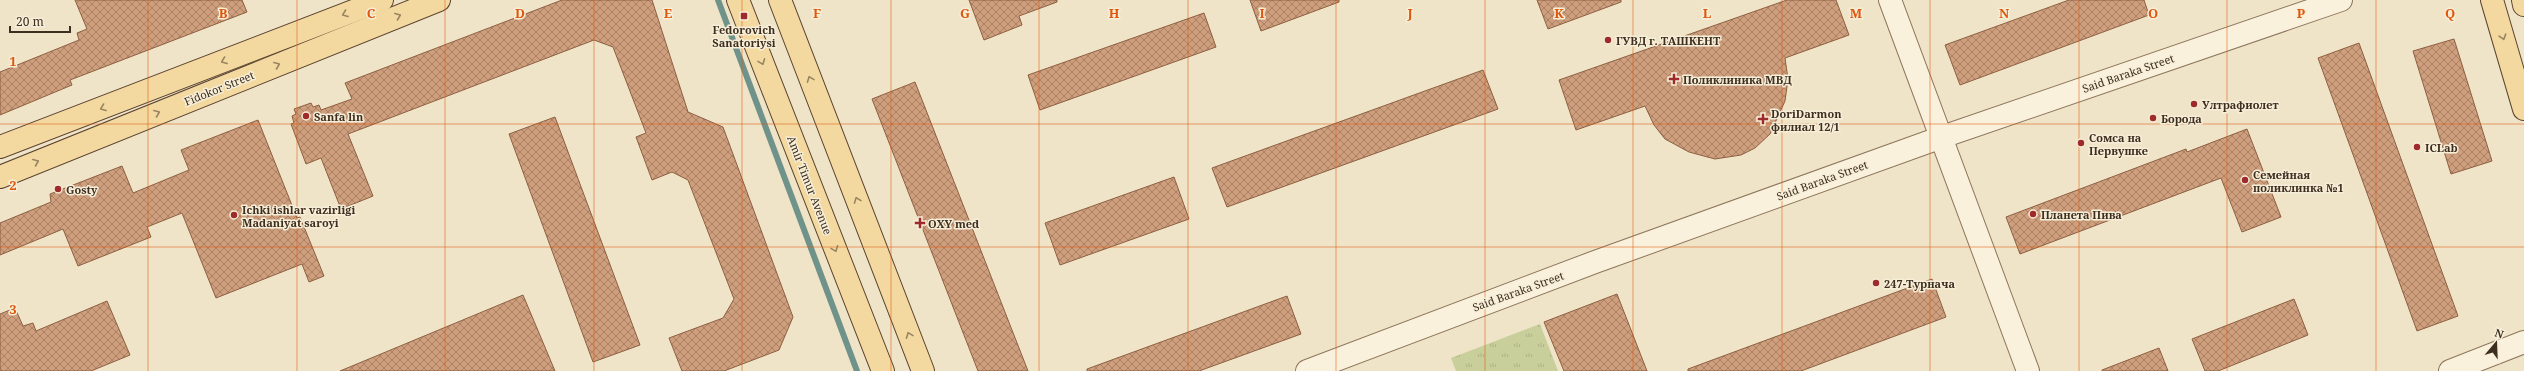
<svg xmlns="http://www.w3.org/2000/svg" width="2524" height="371" viewBox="0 0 2524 371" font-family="'Noto Serif',serif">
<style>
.grass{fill:url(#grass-tufts)}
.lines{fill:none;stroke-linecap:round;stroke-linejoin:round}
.stream{stroke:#6f938a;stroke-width:6}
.building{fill:url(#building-cross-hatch);stroke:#8d5f41}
.minor-casing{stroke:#8d765c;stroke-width:24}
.major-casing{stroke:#5b4430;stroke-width:24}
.minor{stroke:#faf1dc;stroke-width:22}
.major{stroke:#f3d9a0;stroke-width:22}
.oneway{stroke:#988460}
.grid{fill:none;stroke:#df570d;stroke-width:1;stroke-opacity:0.55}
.poi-dot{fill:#9e2a2b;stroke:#f7eed8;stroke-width:1.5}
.labels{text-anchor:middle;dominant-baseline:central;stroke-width:3;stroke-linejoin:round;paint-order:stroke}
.poi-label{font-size:11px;font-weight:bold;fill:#3d2e20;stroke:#f7eed8;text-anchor:start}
.street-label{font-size:11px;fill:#3d2e20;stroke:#f7eed8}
.grid-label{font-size:13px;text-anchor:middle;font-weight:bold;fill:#df570d;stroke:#f7eed8;stroke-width:3;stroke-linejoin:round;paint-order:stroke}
</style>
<defs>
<pattern id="grass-tufts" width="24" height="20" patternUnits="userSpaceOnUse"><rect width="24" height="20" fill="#c9cf9b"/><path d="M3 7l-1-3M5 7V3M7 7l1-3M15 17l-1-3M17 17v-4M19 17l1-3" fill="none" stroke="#aeb285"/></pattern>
<pattern id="building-cross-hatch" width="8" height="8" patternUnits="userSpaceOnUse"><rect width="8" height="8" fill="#cf9f7d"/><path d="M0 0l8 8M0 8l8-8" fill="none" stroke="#a98266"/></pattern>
</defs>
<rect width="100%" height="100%" fill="#f0e4c8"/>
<path class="grass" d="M1540,324L1558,371H1456L1451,358Z"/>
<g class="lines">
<path class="stream" d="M718,0L857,371"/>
</g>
<g class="building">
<path d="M75,0H242L247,12L70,80L72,85L0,115V72L79,40L77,33L87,29Z"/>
<path d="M562,0H652L688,112L723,127L793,317L779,350L724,371H682L669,338L723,318L734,299L688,180L672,172L652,180L636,137L646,133L613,47L594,40L348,134L373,196L341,209L321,158L306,164L291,124L294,123L292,116L296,114L294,109L311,103L313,107L319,105L321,110L352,99L345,83Z"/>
<path d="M969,0H1057V2L1019,16L1022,25L984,40Z"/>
<path d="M1250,0H1339V2L1261,31Z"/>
<path d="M1537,0H1621V2L1548,29Z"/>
<path d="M1787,0H1836L1849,35L1785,58L1788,79L1785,101L1770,134L1755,148L1741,155L1715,159L1689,152L1665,139L1654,125L1645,106L1576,130L1559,80Z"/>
<path d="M2069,0H2144L2149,15L1960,85L1945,45Z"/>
<path d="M1204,13L1216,47L1040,110L1028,75Z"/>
<path d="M2454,39L2492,161L2451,174L2413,51Z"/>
<path d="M2359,43L2458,316L2417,331L2318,58Z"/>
<path d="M1483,70L1498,109L1227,207L1212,168Z"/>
<path d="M915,82L1028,371H978L872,99Z"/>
<path d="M555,117L640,345L593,362L509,134Z"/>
<path d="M258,120L297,218L300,217L324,276L309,282L302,264L216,298L182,213L147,227L151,237L78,266L63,229L0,255V223L51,202L50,194L122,166L133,193L189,170L181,150Z"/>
<path d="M2247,129L2281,217L2242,232L2221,178L2020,254L2006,217L2186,149L2187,152Z"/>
<path d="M1174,177L1189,219L1060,265L1045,223Z"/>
<path d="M1932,279L1946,317L1801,371H1688V369Z"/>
<path d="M1617,294L1647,371H1564L1544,322Z"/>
<path d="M523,295L555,371H340Z"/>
<path d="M1287,296L1301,334L1199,371H1087V369Z"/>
<path d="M2294,299L2308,335L2218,371H2205L2192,339Z"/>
<path d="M107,301L130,355L91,371H0V314L15,308L23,326L33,323L36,331Z"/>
<path d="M2159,348L2168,371H2102V370Z"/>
</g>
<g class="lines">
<defs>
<g id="minor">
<path d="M1890,0L2028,371"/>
<path d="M1307,371L1595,262L1942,137L2341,0"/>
<path d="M2450,371L2524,342"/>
</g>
<g id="major">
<path d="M738,0L883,371"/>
<path d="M780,0L923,371"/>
<path d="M2492,0L2524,109"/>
<path d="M2523,0L2524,5"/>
<path d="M0,147L382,0"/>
<path d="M0,177L439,0"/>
</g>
</defs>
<use href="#minor" class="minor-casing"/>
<use href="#major" class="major-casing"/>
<use href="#minor" class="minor"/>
<use href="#major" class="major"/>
</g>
<defs><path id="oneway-chevron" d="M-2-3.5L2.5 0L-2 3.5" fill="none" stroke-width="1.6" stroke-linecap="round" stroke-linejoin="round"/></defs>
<g class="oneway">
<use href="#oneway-chevron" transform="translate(345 14) rotate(159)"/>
<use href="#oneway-chevron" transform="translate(398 16) rotate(-22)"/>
<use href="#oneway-chevron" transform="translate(2503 37) rotate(73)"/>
<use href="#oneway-chevron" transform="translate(224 61) rotate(159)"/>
<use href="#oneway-chevron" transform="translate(762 62) rotate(69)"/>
<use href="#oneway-chevron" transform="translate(277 65) rotate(-22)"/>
<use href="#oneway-chevron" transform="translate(810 79) rotate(-111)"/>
<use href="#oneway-chevron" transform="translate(103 108) rotate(159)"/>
<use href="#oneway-chevron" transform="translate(157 113) rotate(-22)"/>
<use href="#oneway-chevron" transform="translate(36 162) rotate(-22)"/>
<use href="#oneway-chevron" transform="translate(857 200) rotate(-111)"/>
<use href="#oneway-chevron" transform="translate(835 249) rotate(69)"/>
<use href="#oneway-chevron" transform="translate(909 335) rotate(-111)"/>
</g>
<path class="grid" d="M148,0V371M297,0V371M445,0V371M594,0V371M742,0V371M891,0V371M1039,0V371M1188,0V371M1336,0V371M1485,0V371M1633,0V371M1782,0V371M1930,0V371M2079,0V371M2227,0V371M2376,0V371M0,124H2524M0,247H2524"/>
<g class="poi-dot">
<rect x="740" y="12" width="8" height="8" rx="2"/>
<circle cx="1608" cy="40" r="4"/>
<path d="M1672 73h4v4h4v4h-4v4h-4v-4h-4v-4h4z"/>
<circle cx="2194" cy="104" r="4"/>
<circle cx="306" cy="116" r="4"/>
<circle cx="2153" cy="118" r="4"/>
<path d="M1761 113h4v4h4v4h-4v4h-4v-4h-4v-4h4z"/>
<circle cx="2081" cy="143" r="4"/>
<circle cx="2417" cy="147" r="4"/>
<circle cx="2245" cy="180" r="4"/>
<circle cx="58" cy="189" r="4"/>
<circle cx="2033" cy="214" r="4"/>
<circle cx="234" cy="215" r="4"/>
<path d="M918 217h4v4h4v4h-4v4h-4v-4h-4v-4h4z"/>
<circle cx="1876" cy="283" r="4"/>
</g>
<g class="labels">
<g class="poi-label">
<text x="744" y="29" text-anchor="middle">Fedorovich<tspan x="744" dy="13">Sanatoriysi</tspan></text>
<text x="1616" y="40">ГУВД г. ТАШКЕНТ</text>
<text x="1683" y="79">Поликлиника МВД</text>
<text x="2202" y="104">Ултрафиолет</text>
<text x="1771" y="113">DoriDarmon<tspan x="1771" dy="13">филиал 12/1</tspan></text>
<text x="314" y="116">Sanfa lin</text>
<text x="2161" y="118">Борода</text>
<text x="2089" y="137">Сомса на<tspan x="2089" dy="13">Первушке</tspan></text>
<text x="2425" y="147">ICLab</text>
<text x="2253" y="174">Семейная<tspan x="2253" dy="13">поликлинка №1</tspan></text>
<text x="66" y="189">Gosty</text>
<text x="242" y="209">Ichki ishlar vazirligi<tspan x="242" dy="13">Madaniyat saroyi</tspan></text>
<text x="2041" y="214">Планета Пива</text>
<text x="928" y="223">OXY med</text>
<text x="1884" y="283">247-Турнача</text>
</g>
<g class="street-label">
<text transform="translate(2128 73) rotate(-19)">Said Baraka Street</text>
<text transform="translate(219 88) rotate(-22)">Fidokor Street</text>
<text transform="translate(1822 180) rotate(-20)">Said Baraka Street</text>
<text transform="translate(810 185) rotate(69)">Amir Timur Avenue</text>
<text transform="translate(1518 291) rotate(-20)">Said Baraka Street</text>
</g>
</g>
<g class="grid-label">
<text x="223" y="18">B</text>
<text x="371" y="18">C</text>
<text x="520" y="18">D</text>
<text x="668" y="18">E</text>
<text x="817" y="18">F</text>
<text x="965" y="18">G</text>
<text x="1114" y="18">H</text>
<text x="1262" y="18">I</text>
<text x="1410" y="18">J</text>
<text x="1559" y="18">K</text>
<text x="1707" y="18">L</text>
<text x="1856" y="18">M</text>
<text x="2004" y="18">N</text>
<text x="2153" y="18">O</text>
<text x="2301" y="18">P</text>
<text x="2450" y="18">Q</text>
<text x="13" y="66">1</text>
<text x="13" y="190">2</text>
<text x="13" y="314">3</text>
</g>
<g transform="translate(2496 343) rotate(19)" stroke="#f7eed8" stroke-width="3" paint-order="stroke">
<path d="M0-3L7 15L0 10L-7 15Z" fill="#3d2e20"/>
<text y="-6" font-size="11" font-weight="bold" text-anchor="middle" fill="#3d2e20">N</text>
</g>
<path d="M10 26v6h60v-6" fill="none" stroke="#3d2e20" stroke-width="2"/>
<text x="16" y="26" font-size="12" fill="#3d2e20" stroke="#f7eed8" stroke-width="3" paint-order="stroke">20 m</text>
</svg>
